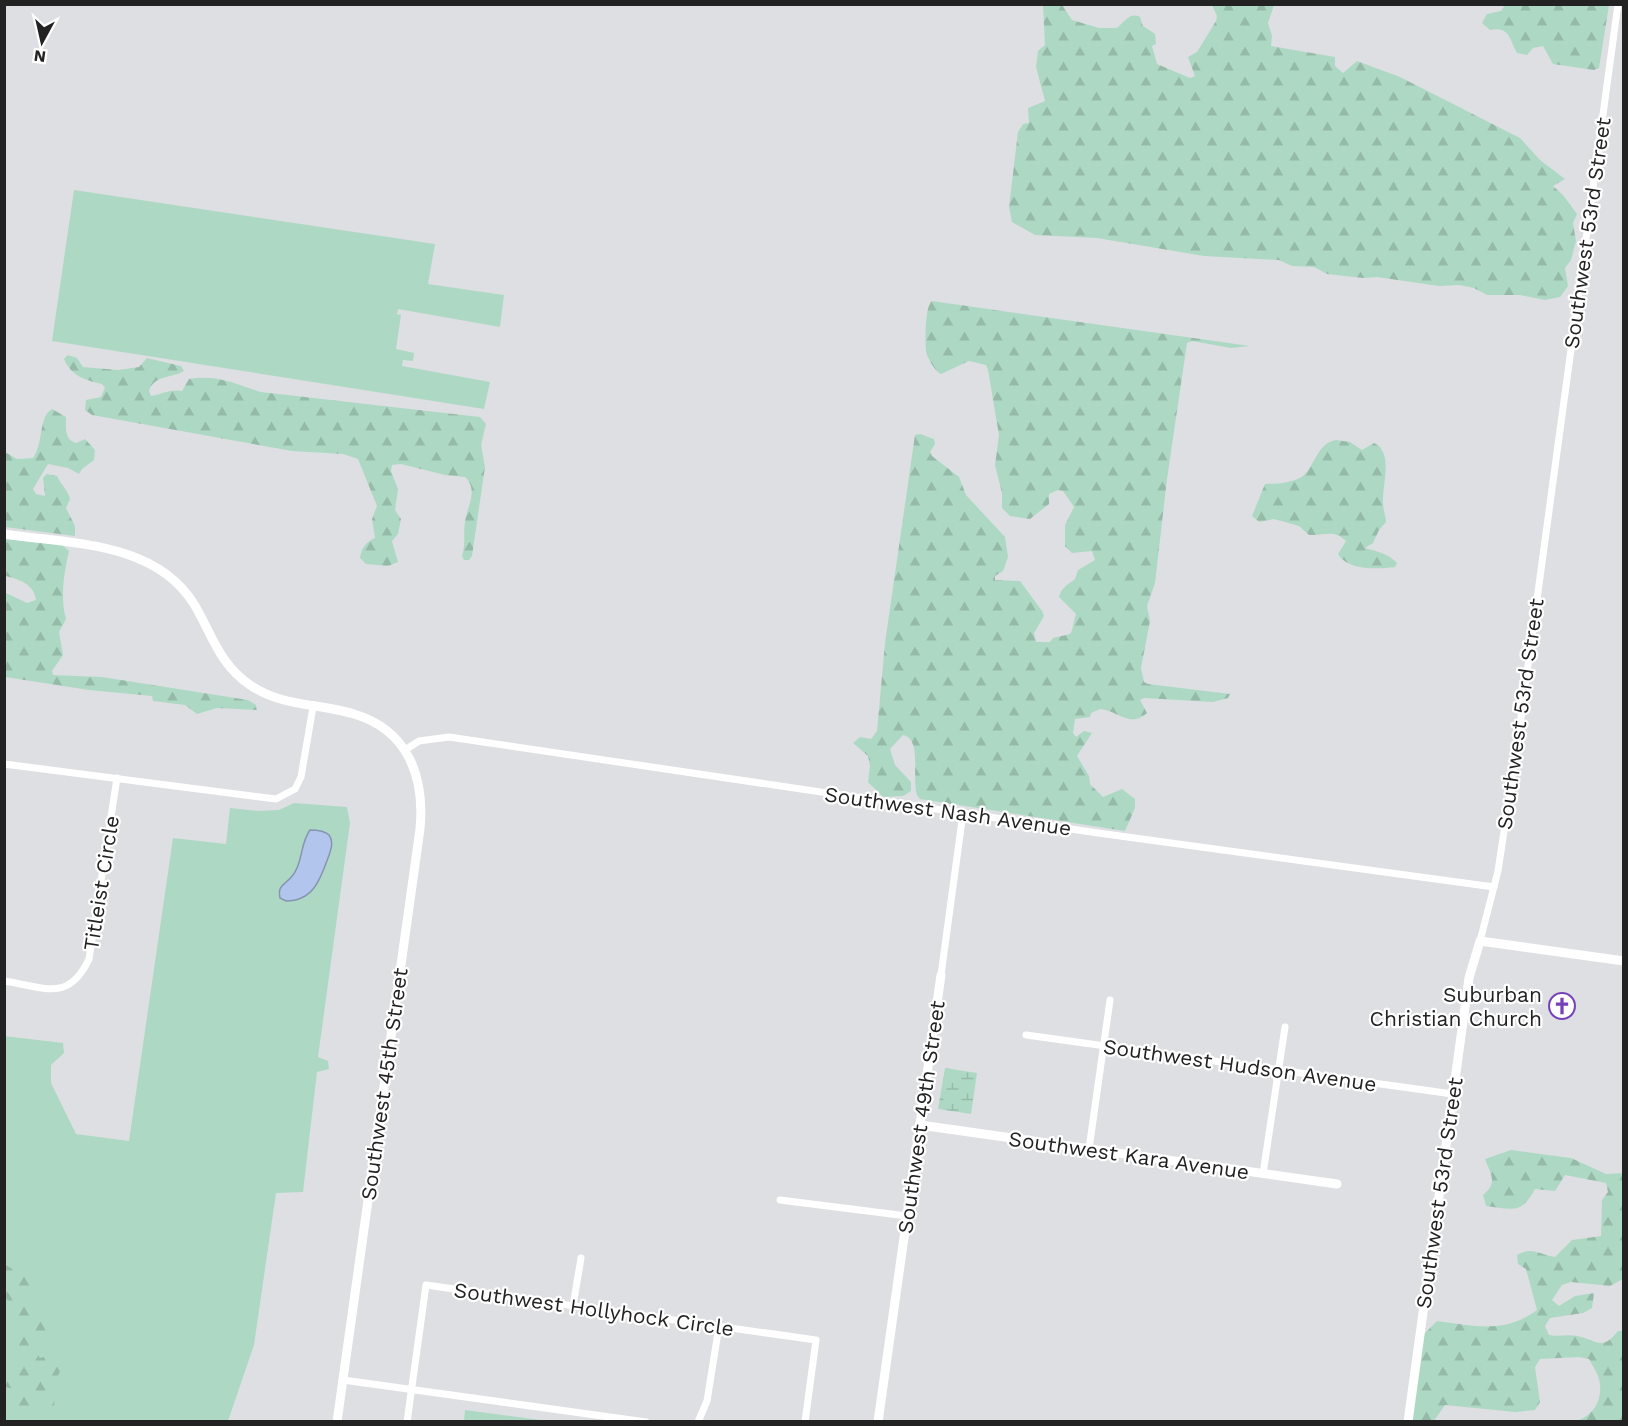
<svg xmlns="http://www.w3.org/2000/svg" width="1628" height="1426" viewBox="0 0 1628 1426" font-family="'Work Sans',sans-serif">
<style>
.green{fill:#add9c4}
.forest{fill:url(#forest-firs)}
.wetland{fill:url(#wetland-marsh)}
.water{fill:#b2c6ed;stroke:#8795b0;stroke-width:1.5}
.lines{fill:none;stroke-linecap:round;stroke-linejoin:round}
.street{stroke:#fff;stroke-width:7}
.secondary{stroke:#fff;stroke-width:9}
.labels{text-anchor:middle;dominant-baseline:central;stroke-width:4.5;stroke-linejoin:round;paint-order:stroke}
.street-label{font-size:21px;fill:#222223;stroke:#fff}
.poi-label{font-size:21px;fill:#222223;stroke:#fff;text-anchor:end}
</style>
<defs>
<pattern id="forest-firs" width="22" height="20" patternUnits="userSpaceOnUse" patternTransform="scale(1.5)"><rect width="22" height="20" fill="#add9c4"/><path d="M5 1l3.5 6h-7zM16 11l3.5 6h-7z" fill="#95baa8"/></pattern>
<pattern id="wetland-marsh" width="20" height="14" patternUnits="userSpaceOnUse" patternTransform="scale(1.5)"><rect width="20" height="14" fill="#add9c4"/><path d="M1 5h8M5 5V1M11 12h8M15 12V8" fill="none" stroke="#95baa8"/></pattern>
</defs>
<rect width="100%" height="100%" fill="#dedfe3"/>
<g class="green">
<path d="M74,190L435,244L428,284L504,295L500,327L398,309L397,314L401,315L396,349L414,353L413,361L403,360L402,366L490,382L484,409L52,341Z"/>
<path d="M294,803L347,807L350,823L318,1057L328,1061L329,1069L317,1072L303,1192L276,1193L254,1345L228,1421H5L4,1036L63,1043L64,1053L51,1065V1083L76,1134L129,1141L173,838L226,844L230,808L258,811L279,810Z"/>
<path d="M465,1410L549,1421H464Z"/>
</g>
<g class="forest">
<path d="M1043,5H1062L1072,20L1099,28H1117C1125,21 1130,12 1140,17L1143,26L1155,34L1156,44L1152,46L1157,64L1190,78L1195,76L1188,57L1197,52L1216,21L1217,16L1212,5H1274L1268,23L1272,36L1271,46L1335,57V66L1343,73L1357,61L1400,77L1520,138L1540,160L1565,179L1553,186L1563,195L1577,214L1573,223L1576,241L1571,260L1565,268L1568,286L1560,297L1545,300L1520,295H1487L1474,288L1459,285L1439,286L1377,277L1363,278L1327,274L1314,267L1292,266L1279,260L1204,256L1097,238L1035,235L1012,222L1009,207L1018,132L1023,124L1029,123L1028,108L1045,101L1036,67L1038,51L1045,45Z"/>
<path d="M1502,5H1609L1599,68L1594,70L1553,64L1543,46L1533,48L1527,55L1517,53C1509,38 1509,26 1490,30L1482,23L1487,14L1501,11L1504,7Z"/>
<path d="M932,301L1250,346L1231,348L1192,341L1187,343L1167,479L1155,583L1147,606L1150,621L1141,668L1144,682L1148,684L1230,694L1228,698L1213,702L1144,698L1140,700L1147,713C1130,729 1117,710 1100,709L1091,713L1090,717L1075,719L1073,733L1076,737L1084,731L1092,733L1077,756L1089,776L1090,784L1103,797L1122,789L1135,799V808L1125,831L920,799C908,789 925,739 903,735L890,749L895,765L911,782V791L903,796L883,797L868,782L870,766L868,756L853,743L860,737L871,739L877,731L885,643L915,435L920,434L934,439L935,444L930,452L932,456L959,477L966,495L1005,537L1008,557L1003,571L995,576V580L1020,581L1042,611L1044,616L1034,633L1036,642H1050L1053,638C1076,632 1069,639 1076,614L1059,597C1063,585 1067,586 1075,579L1078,570L1095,560L1092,551L1072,553L1065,546V525L1074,507L1063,491L1058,490L1049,494V504L1030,519L1010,516L1002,508V493L995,465L999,435L988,370L986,365L969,361L941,374C935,371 927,358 926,351C925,341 925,305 932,301Z"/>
<path d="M68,355L77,358L83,367L118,370L139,367L147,358L181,366L184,371C171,379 155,374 149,391L151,396C163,394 170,389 182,391L189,379C217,374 236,384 261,392L480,417L486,424L481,445L485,467L472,556L469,560H464L462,556C466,544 463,534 465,522C467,506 479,490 465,477L445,475L401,464L392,465L391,471L398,489L395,510L401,519L398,534L392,541L398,562L388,566L366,564L360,558C361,548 366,542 375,538L372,519L377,506L358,459L343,454L292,451L92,415L85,410L86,400L101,397L105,388L102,384C85,380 71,376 64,359Z"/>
<path d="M52,409L66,417C66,428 64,439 76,443L85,439L95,450L94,460L82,469L79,474L68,468L48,464L33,489L36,494L45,496L43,478L47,474L57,476C61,485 68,490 70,499L66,508L75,526V536L5,527V452L17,459L33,458C44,443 38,417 52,409Z"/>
<path d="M1336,440L1350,442L1362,450L1374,443C1394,452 1382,485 1383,503C1383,510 1386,516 1386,522L1379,530L1373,543L1365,548C1376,551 1389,554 1397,563L1395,567C1378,569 1348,571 1338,554L1346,541C1333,529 1325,536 1309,535L1299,526L1274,519L1259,522L1252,516L1265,484C1277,484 1293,483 1303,476C1315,466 1317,443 1336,440Z"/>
<path d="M5,538L62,545L69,551C64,572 60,599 66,619L59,632L63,655L52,671L53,675L102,677L248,700L256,705L257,710L217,708L197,714L185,705L153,701L152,696L89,690L5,677L4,592L27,603L36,600C34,584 19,579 5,576Z"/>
<path d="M1511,1150L1571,1158L1606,1174L1623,1173V1279L1610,1286L1571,1282L1562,1285L1552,1300L1559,1306L1575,1296L1594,1293L1592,1308L1583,1313L1550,1318L1545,1326L1549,1335C1559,1337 1567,1334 1577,1336C1598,1340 1601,1352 1618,1331H1623V1421H1576C1595,1416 1605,1396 1598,1376C1596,1371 1592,1365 1589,1359L1579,1357L1540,1359L1535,1367L1540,1402L1535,1410L1515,1412L1445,1405L1434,1421L1411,1422L1423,1335L1437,1321C1475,1326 1504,1334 1537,1310L1526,1269L1518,1264L1517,1255C1532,1246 1540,1255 1555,1257L1572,1240L1601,1236L1602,1200L1608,1192L1606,1183L1565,1175L1555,1191L1535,1189C1521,1215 1512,1209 1486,1206L1483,1195C1498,1183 1491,1175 1485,1159Z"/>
<path d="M5,1265L28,1276C30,1299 44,1316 48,1338L41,1346L38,1355L40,1358L53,1354L60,1371L56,1381L54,1408C39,1414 19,1417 5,1408V1401L16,1394L14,1389L5,1387V1378H11L15,1367L13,1349L24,1321L16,1322L5,1295Z"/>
</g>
<path class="wetland" d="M945,1068L977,1073L971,1114L938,1109Z"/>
<path class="water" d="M310,830C316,830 324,830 329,835C334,842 331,850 328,858C320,880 313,901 286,901L280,898C277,884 286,885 293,875C303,863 300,843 310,830Z"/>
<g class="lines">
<g class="street">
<path d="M405,750L419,741L449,737L1098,833L1494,887"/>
<path d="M4,764L276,799L295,789L301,777L313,707"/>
<path d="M1480,941L1498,871L1518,739L1618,4"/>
<path d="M941,975L963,813"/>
<path d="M4,981C45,987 68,1003 89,959L117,778"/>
<path d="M1026,1035L1453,1094"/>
<path d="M1089,1149L1110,1000"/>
<path d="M1263,1174L1285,1027"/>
<path d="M780,1200L907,1216"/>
<path d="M573,1306L581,1258"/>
<path d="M343,1380L646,1422"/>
<path d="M407,1422L426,1285L816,1340L805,1422"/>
<path d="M698,1422L707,1401L719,1326"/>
</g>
<g class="secondary">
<path d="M4,534C70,544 155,541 194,604C212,634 219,664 250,685C282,707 318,703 354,714C408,730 425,777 420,829L337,1422"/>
<path d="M920,1125L1337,1184"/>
<path d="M878,1422L941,975"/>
<path d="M1408,1422L1469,978L1480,941L1624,961"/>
</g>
</g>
<defs>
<symbol id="church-ring" viewBox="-11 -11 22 22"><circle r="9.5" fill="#fff" stroke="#7542b9" stroke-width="1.5"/><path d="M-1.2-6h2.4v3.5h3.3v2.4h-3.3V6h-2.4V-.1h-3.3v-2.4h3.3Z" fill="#7542b9"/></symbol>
</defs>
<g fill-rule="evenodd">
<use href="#church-ring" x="1547" y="991" width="30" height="30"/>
</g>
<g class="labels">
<g class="street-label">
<text transform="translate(1587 233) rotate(-82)">Southwest 53rd Street</text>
<text transform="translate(1520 714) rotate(-82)">Southwest 53rd Street</text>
<text transform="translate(948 811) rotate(8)">Southwest Nash Avenue</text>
<text transform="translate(101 883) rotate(-81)">Titleist Circle</text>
<text transform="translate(1240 1065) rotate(8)">Southwest Hudson Avenue</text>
<text transform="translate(384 1084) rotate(-82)">Southwest 45th Street</text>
<text transform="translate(921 1117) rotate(-82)">Southwest 49th Street</text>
<text transform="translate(1129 1155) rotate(8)">Southwest Kara Avenue</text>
<text transform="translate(1439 1193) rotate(-82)">Southwest 53rd Street</text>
<text transform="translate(594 1309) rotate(8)">Southwest Hollyhock Circle</text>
</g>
<g class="poi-label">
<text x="1542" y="994">Suburban<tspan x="1542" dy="24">Christian Church</tspan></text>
</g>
</g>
<rect width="1628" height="1426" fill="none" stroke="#222223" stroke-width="12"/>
<g transform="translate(42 42) rotate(188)" stroke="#ffffff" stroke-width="4.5" paint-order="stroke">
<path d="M0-4.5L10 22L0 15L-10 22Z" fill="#222223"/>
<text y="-9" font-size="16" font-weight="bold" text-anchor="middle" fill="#222223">N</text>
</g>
</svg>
